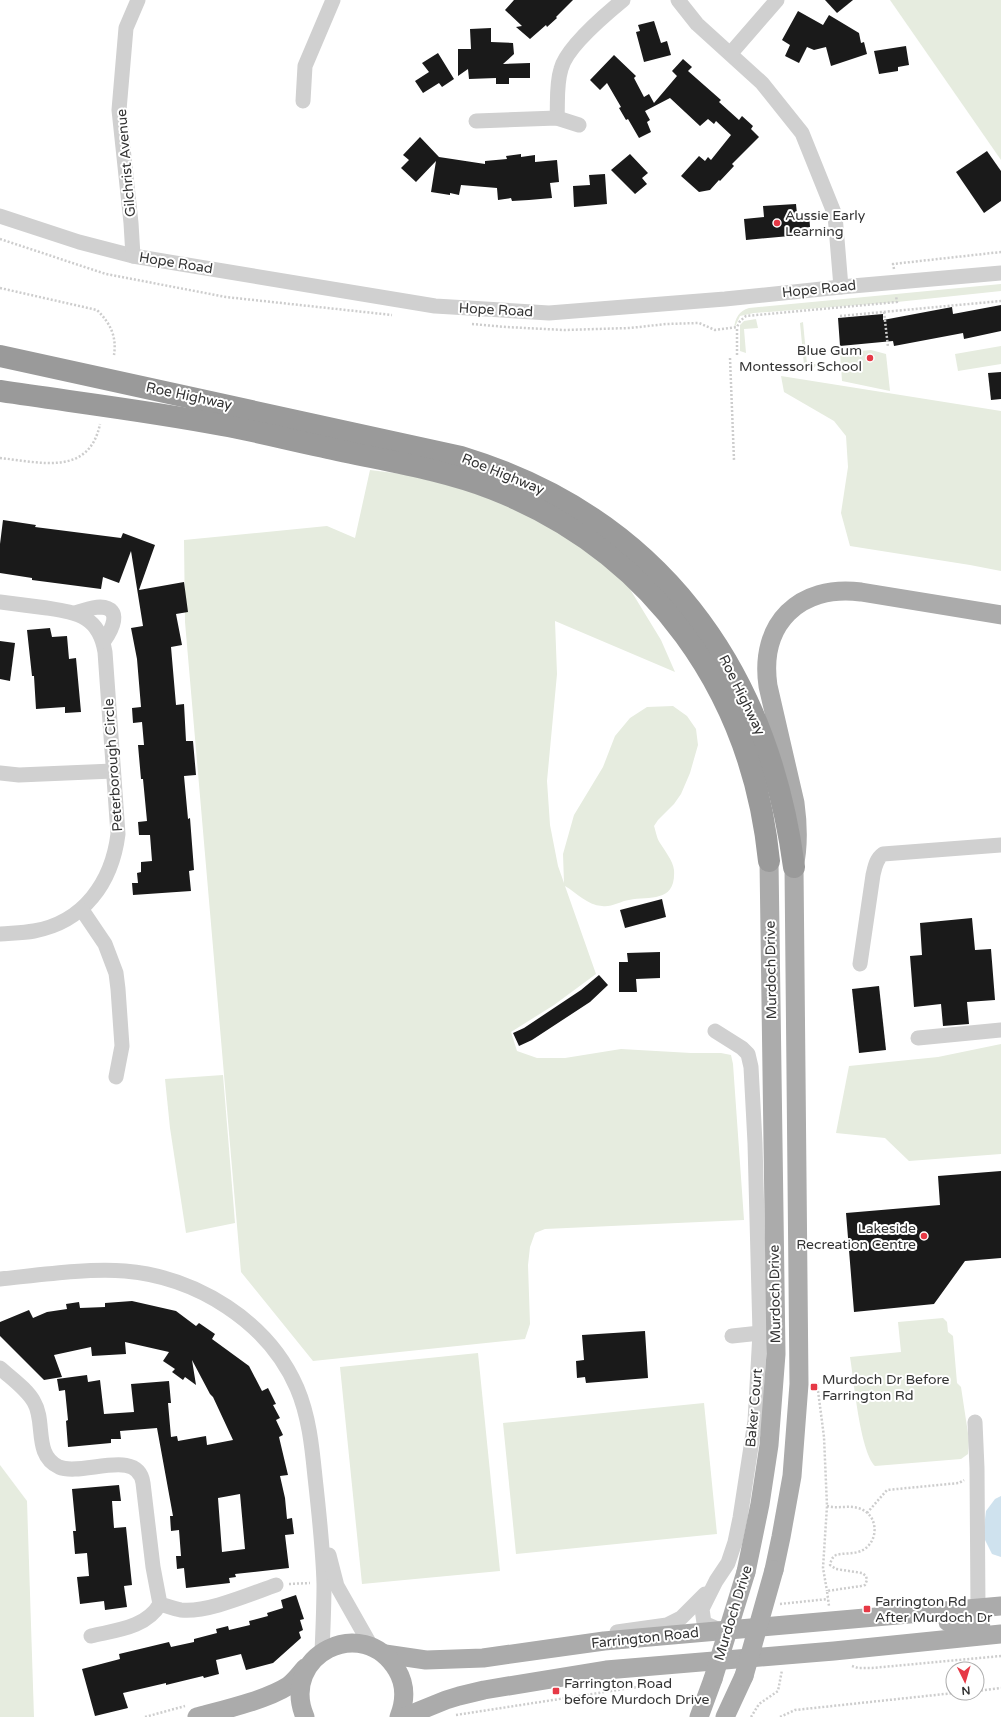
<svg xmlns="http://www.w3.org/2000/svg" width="1001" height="1717" viewBox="0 0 1001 1717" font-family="'Varela Round',sans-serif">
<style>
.green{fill:#e6ecdf}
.water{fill:#cfe2ee}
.building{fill:#1a1a1a;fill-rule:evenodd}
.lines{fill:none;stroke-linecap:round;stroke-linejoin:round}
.path{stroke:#cdcdcd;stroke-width:2.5;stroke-dasharray:2 2;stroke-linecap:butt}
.minor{stroke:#d0d0d0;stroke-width:15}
.major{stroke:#ababab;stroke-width:19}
.highway{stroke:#9a9a9a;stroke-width:22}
.major-bridge{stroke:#ababab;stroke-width:19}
.poi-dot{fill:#e63946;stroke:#fff;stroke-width:1.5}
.labels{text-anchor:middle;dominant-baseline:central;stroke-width:4;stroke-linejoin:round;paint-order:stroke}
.street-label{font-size:14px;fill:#333;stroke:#fff}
.poi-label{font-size:14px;fill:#333;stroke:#fff;text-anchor:start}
</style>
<rect width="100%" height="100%" fill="#fff"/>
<g class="green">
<path d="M890,0H1001V160Z"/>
<path d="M1001,284V291L897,302L754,313L740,316L734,329C735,318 739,311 749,308Z"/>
<path d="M756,319L758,328L744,329L746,353L740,351V325L744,321Z"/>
<path d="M803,322L807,364H817L813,369L794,366L804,365L800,323Z"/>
<path d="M1001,346V364L958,371L955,354Z"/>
<path d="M871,350L886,354L890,391L842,381L840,353Z"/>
<path d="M781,376L1001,411V571L970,565L850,546L841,513L848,467L846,436L834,421L784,392Z"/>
<path d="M370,470L402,474L448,484L510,506L571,539L625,581L661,640L675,672L555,621L557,674L547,781L550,825L558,866L564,883L563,854L574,815L603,767L615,736L630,718L647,707L673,706L687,716L696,729L698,745L690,773L681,794L674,804L658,820L654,826C656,832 657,839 660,843C665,851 673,861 674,870C676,903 651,896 629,900C621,901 610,908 602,906C587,905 577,893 565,886L596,974L554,1005L511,1032L517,1051L537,1058H565L621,1049L691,1053H721L731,1055L733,1064L744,1220L545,1229L535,1233L530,1247L528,1265L530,1324L525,1339L313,1361L241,1272L185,622L184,540L327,526L355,538Z"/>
<path d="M1001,1044V1154L909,1161L885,1138L836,1133L849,1066L938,1057Z"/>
<path d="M223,1075L235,1223L186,1233L170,1128L165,1079Z"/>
<path d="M943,1318L947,1322L948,1332L953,1336L957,1383L961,1387L969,1440L968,1454L961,1459L875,1466C860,1451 854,1381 850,1357L901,1352L898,1322Z"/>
<path d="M478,1353L500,1571L362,1584L340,1367Z"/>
<path d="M704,1403L717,1534L516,1554L503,1423Z"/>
<path d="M0,1465L27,1501L34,1717H0Z"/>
</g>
<path class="water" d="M1001,1496V1557L992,1554L983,1536L986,1511L995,1499Z"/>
<g class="building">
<path d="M514,0H573L556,17L557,18L547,27L546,25L530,39L516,27L522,26L505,10Z"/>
<path d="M825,0H853L837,13Z"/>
<path d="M798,11L823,25L829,15L859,33L861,43L864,42L867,54L831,66L826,47L814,50L807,47L799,63L785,56L790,45L782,40Z"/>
<path d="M654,21L661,43L667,41L671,55L644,62L636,32L640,31L638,25Z"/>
<path d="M491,28V42L513,43L514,54L503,64L530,63V78H509V84H496V78L469,79L468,69L458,76V49H471L470,29Z"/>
<path d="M906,46L909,65L898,67V71L879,74L874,51Z"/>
<path d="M438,53L454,79L442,87L439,83L423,93L415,81L429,72L422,63Z"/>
<path d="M614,55L636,76L634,78L644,97L649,94L654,103L677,76L672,71L683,59L692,67L688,71L721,100L719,102L739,120L742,116L753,126L751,129L759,137L732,164L734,166L720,181L719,180L710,190L699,192L681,176L699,156L705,161L708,157L711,160L731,135L716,121L714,124L708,119L700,126L670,98L645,111L650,120L647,122L651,132L639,138L628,119L626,120L619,108L621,107L607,83L600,90L590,80Z"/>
<path d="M420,137L439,157L485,164V161L507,159L506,156L521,154V157L535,155V162L557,160L559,182L550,183L552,198L529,200L512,201L511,198L498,200L497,188L461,185L459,195L450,193V195L431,192L436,161L416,182L401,168L409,160L403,155Z"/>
<path d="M987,151L1001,171V201L984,213L956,172Z"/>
<path d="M630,154L648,173L642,178L647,184L635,194L611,170Z"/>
<path d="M605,174L607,204L574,207L573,186L590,185L589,175Z"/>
<path d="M796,204L797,214L809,213L810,227L800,229L801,235L746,240L744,219L764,217L763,206Z"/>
<path d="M1001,305V331L964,339L963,333L894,346L893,341L840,346L838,318L883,314V320L952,307L953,314Z"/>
<path d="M1001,372V399L991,400L988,373Z"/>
<path d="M3,520L36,525L35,527L121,538L123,533L155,545L139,590L184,582L188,612L176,614L182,645L171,647L176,705L184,704L186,741H193L196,775L184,776L188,819L190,818L194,870L189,871L191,891L133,895L132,883H138L137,873L141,872V862L152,861L150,835H139L138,822L147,821L143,779H141L138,745H144L142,722L133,723L132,708L141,707L137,659L131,628L143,626L131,551L119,583L103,577L101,589L32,580V578L0,573V544Z"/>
<path d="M50,628L52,637L67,636L69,659L76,658L81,712L65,713V707L36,709L34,676H32L27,630Z"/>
<path d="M0,641L15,643L10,681L0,679Z"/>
<path d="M662,899L666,917L625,928L620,910Z"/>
<path d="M972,918L975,950L991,949L995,1000L967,1002L969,1024L943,1026L941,1004L914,1007L910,956L922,955L920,923Z"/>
<path d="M660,952V978L636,979L637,992H619V962H628L627,953Z"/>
<path d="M599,975L608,985L590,1002L532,1040L519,1046L513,1033L524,1028L581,990Z"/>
<path d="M879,986L886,1050L859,1053L852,989Z"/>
<path d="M1001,1171V1258L965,1261L934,1304L854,1312L846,1213L940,1205L938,1176Z"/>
<path d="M132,1301L176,1311L196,1326L199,1323L215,1334L212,1339L249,1366L262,1391L268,1388L276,1404L273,1405L280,1418L276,1420L283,1435L279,1437L288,1475L280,1476L285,1498L287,1519L292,1518L294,1534L285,1535L289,1568L235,1574L236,1577L229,1578L230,1583L186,1588L184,1568L177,1569L176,1556H181L179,1530L171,1531L170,1516H173L157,1428L120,1431L121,1439H111V1443L68,1447L66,1421L68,1420L65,1390L59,1391L57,1379L87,1375L88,1382L100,1380L104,1414L134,1412L131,1384L169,1381L171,1403H168L171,1437L177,1436L178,1441L206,1436L207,1445L233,1440L213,1397L210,1394L192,1360L196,1385L185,1377L183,1380L172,1372L175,1369L163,1361L169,1352L125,1342L126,1354L92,1356L91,1347L54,1355L62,1377L44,1380L0,1336V1322L29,1310L33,1318L47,1312L67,1309L66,1304L79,1302L80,1308L105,1307V1303ZM240,1494L245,1549L222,1552L218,1498Z"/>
<path d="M645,1331L648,1378L586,1383L585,1377L577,1378L576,1361L584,1360L582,1335Z"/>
<path d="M119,1485L121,1501H112L114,1528L126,1527L132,1585L124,1586L127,1607L105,1610L104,1601L80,1604L77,1577L89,1576L87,1553L75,1554L73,1531H76L72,1489Z"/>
<path d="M296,1595L304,1619L300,1620L303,1630L299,1632L301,1638L273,1663L246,1670L241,1654L216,1660L219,1674L204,1678L203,1676L166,1685V1683L123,1693L128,1708L95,1716L82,1669L120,1659L119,1654L169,1642L171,1647L194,1642V1639L217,1633L216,1629L228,1626L229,1630L250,1625L249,1621L268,1616L267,1613L283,1608L281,1600Z"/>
</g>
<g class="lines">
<g class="path">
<path d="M0,239L106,274L226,297L392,315"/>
<path d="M894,269L893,264L1001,252"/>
<path d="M0,288L97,310C110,323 117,336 114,355"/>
<path d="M884,312L888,347"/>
<path d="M840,316L1001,301"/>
<path d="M472,324L506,327L564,330L630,328L666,324L699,323L715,330L737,327L740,321L746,316L897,302L896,296"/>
<path d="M737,355V327"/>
<path d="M730,358L734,460"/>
<path d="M0,458C40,462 89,477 100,424"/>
<path d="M817,1383L824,1437L827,1506L823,1568L827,1591"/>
<path d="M827,1506C837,1509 848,1505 858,1508C863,1509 868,1513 871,1517C879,1530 873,1548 858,1552C851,1554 843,1553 836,1555C832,1557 831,1561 830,1565L836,1569L862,1573L866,1576L867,1580L865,1585L861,1586L827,1591L829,1606"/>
<path d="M867,1513L887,1490L959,1483L964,1480"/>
<path d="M289,1584L310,1583"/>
<path d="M780,1604L828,1599"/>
<path d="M852,1666L858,1668H872L1001,1656"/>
<path d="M977,1691L1001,1688"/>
<path d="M456,1715L663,1683"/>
<path d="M145,1717L185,1706"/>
<path d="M751,1717L759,1704L778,1691L782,1670"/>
<path d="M780,1717L795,1710L954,1693"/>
</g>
<g class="minor">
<path d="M678,0L697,24L762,83L802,133L835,215L841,287"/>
<path d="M731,53L777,0"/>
<path d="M303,101L305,66L333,0"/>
<path d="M557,118C558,102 556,85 561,69C566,48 606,14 623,0"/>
<path d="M476,121L557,118L579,125"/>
<path d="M0,216L79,242L133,256L435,306L549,313L725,299L841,287L1001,273"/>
<path d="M133,256L131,223L119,110L126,28L138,0"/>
<path d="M0,602C16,604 31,606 47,608C78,613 99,616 105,652L118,834C112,882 84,922 34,931C23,933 11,933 0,934"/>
<path d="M75,613C83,611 92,607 100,607C124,608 111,631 104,641"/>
<path d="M0,773L19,775L113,771"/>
<path d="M82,910L105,944L116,973L118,989L122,1046L116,1077"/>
<path d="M860,964L873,875C875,867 876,859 883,854L1001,845"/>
<path d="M715,1031L742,1048L748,1054L751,1067L755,1143L760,1333L755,1421L740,1518L735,1542L728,1563L716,1581L702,1609L704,1623L720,1630"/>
<path d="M918,1038L1001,1030"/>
<path d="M0,1279C39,1275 87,1268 125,1271C196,1277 268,1321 297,1388C309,1416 312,1447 315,1477C319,1513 323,1548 324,1584C324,1607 323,1629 322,1652"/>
<path d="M732,1336L760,1333"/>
<path d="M0,1368C11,1378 27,1389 34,1402C46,1422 33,1455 59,1467C82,1477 138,1447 143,1483L153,1567L160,1604C167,1606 174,1609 181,1610C207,1613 250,1594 276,1585"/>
<path d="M975,1422L977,1468L978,1608"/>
<path d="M329,1555L337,1586L371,1646"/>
<path d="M617,1632L667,1625L681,1618L705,1594"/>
<path d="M91,1636C116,1630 146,1628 160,1604"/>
</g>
<g class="major">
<path d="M774,1570L781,1537L792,1476L799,1384L794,867C799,845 798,825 795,803L768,686C759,624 799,584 861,592L1001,615"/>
<path d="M746,1572L760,1504L769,1445L776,1354L769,861"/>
<path d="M948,1622L968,1620L978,1622L981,1627L980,1631L975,1636"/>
<path d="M385,1654L426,1660L483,1658L604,1641L1001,1606"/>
<path d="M197,1717C223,1710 266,1700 288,1686C294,1682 300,1674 305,1668"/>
<path d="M305,1717C279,1655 363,1613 397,1670C406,1685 405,1702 399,1717"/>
<path d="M404,1717L446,1700L459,1696L484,1690L606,1670L834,1651L1001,1634"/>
<path d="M699,1717L713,1679"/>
<path d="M725,1717L744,1676"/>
</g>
<g class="highway">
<path d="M0,356L461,457C658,517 767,667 794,867"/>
<path d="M0,391C73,402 149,411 222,425C256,431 290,440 324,447C380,460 439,468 493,489C653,552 752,692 769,861"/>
</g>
<g class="major-bridge">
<path d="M744,1676L774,1570"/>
<path d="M713,1679L746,1572"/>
</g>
</g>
<g class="poi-dot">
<circle cx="777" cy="223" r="4"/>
<circle cx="870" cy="358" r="4"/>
<circle cx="924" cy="1236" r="4"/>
<rect x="810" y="1383" width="8" height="8" rx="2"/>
<rect x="863" y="1605" width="8" height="8" rx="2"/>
<rect x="552" y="1687" width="8" height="8" rx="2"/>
</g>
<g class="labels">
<g class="street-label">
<text transform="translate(126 163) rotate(-95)">Gilchrist Avenue</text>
<text transform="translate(176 263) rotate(9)">Hope Road</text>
<text transform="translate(819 289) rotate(-6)">Hope Road</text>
<text transform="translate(496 310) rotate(3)">Hope Road</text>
<text transform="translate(189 396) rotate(12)">Roe Highway</text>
<text transform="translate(503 474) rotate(22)">Roe Highway</text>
<text transform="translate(742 695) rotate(64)">Roe Highway</text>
<text transform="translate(113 765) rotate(-94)">Peterborough Circle</text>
<text transform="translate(771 970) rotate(-91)">Murdoch Drive</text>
<text transform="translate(775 1294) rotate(-91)">Murdoch Drive</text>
<text transform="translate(754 1408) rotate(-85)">Baker Court</text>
<text transform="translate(733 1613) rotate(-73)">Murdoch Drive</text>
<text transform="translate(645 1638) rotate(-6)">Farrington Road</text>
</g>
<g class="poi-label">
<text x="785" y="215">Aussie Early<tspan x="785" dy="16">Learning</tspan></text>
<text x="862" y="350" text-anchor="end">Blue Gum<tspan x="862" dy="16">Montessori School</tspan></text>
<text x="916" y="1228" text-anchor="end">Lakeside<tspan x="916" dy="16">Recreation Centre</tspan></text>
<text x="822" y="1379">Murdoch Dr Before<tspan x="822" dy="16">Farrington Rd</tspan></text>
<text x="875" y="1601">Farrington Rd<tspan x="875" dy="16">After Murdoch Dr</tspan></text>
<text x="564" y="1683">Farrington Road<tspan x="564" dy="16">before Murdoch Drive</tspan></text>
</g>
</g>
<g transform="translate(965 1681) rotate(175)"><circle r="19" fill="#ffffff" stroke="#adadad"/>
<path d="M0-3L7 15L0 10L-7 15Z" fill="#e63946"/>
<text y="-6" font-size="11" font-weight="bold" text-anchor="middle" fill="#333333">N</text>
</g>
</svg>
